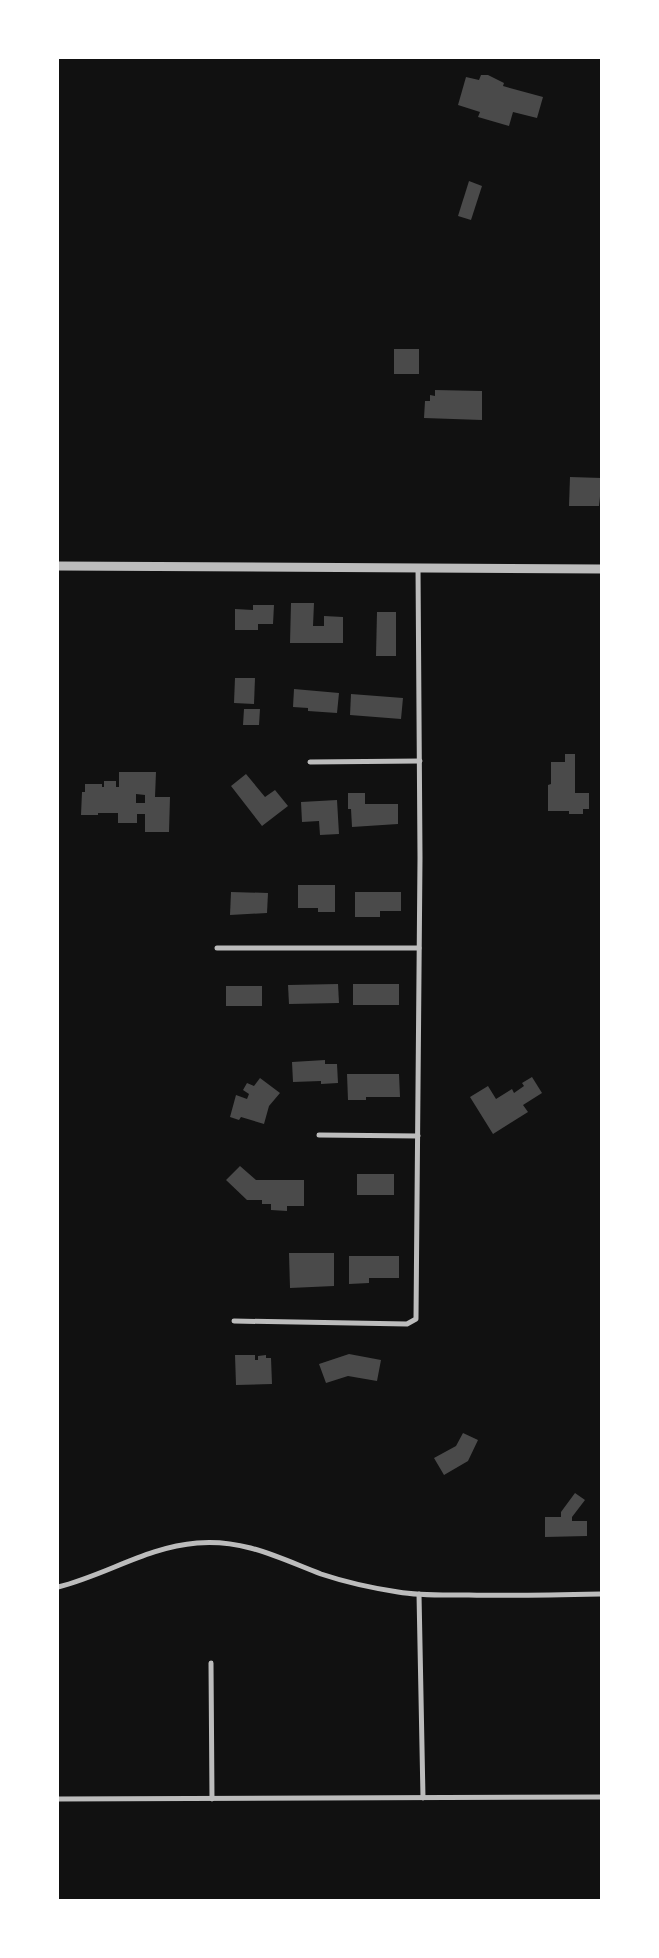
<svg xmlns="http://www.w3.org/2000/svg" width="659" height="1958" viewBox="0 0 659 1958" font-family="'DM Sans',sans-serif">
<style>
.building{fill:#4a4a4a;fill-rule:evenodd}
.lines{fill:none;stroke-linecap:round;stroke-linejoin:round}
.minor{stroke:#bcbcbc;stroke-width:5}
.tertiary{stroke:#bcbcbc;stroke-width:9}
</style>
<rect width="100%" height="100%" fill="#111"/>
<g class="building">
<path d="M481,75H488L504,83L503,86L543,97L537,118L513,112L509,126L478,117L480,112L458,105L466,77L479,80Z"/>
<path d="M469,181L482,186L471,220L458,216Z"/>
<rect x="394" y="349" width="25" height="25"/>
<path d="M435,390L482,391V420L424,418L425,401H430V395L435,396Z"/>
<path d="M570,477L602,478L599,506H569Z"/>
<path d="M291,603H314L313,626H324V616L343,617V643H290Z"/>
<path d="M253,605H274L273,624H258V630H235V609L253,610Z"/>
<path d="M377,612H396V656H376Z"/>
<path d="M235,678H255L254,704L234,703Z"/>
<path d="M294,689L339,693L337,713L308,711V708L293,707Z"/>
<path d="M351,694L403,698L401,719L350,715Z"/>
<path d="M244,709H260L259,725H243Z"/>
<path d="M565,754H575V793H589V809H583V814H569V811H548V785L551,784V762H565Z"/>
<path d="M119,772H156L155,797H170L169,832H145V814H137V823H118V813H98V815H81L82,792H85V784H102V787H104V781H116V787H119ZM136,794L145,795V803H136Z"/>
<path d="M246,774L265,797L275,790L288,806L262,826L231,786Z"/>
<path d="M348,793H365V804H398V824L352,827L351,809H348Z"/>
<path d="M337,800L339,834L320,835L319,821L302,822L301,802Z"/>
<path d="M298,885H335V912H318V908H298Z"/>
<path d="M231,892L268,893L267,913L230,915Z"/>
<path d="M355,892H401V911H380V917H355Z"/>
<path d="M338,984L339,1003L289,1004L288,985Z"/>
<rect x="353" y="984" width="46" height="21"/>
<rect x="226" y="986" width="36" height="20"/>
<path d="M325,1060V1064H337L338,1083L321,1084V1081L293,1082L292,1062Z"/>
<path d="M347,1074H399L400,1097H366V1100H348Z"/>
<path d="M532,1077L542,1093L523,1105L528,1112L493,1134L470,1097L488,1086L496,1099L512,1089L514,1093L524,1086L522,1083Z"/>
<path d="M260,1078L280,1093L269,1106L264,1124L241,1117L239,1120L230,1117L236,1095L247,1099L249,1094L243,1090L247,1083L254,1086Z"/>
<path d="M240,1166L256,1180H304V1206H287V1211L271,1210V1204H262V1200H247L226,1180Z"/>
<rect x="357" y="1174" width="37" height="21"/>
<path d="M289,1253H334V1286L290,1288Z"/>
<path d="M349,1256H399V1278H369V1283L349,1284Z"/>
<path d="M349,1354L381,1360L377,1381L348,1376L326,1383L319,1364Z"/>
<path d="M235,1355H255V1360H258V1356L266,1355V1358H271L272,1384L236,1385Z"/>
<path d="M463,1433L478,1440L468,1461L444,1475L434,1458L456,1446Z"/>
<path d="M575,1493L585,1500L572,1517V1521H587V1536L545,1537V1517H561V1512Z"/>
</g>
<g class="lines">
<g class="minor">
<path d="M310,762L420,761"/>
<path d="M217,948H419"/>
<path d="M319,1135L418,1136"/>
<path d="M234,1321L407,1324L416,1319L420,858L418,567"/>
<path d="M58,1587C106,1575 147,1547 197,1543C244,1539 279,1558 321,1574C345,1582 372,1588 398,1592C421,1596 446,1595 469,1595C513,1596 557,1595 602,1594"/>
<path d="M419,1594L423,1798"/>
<path d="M211,1663L212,1799"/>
<path d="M58,1799L602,1797"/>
</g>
<path class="tertiary" d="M58,566L602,569"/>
</g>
<rect width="659" height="1958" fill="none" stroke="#ffffff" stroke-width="118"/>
</svg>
